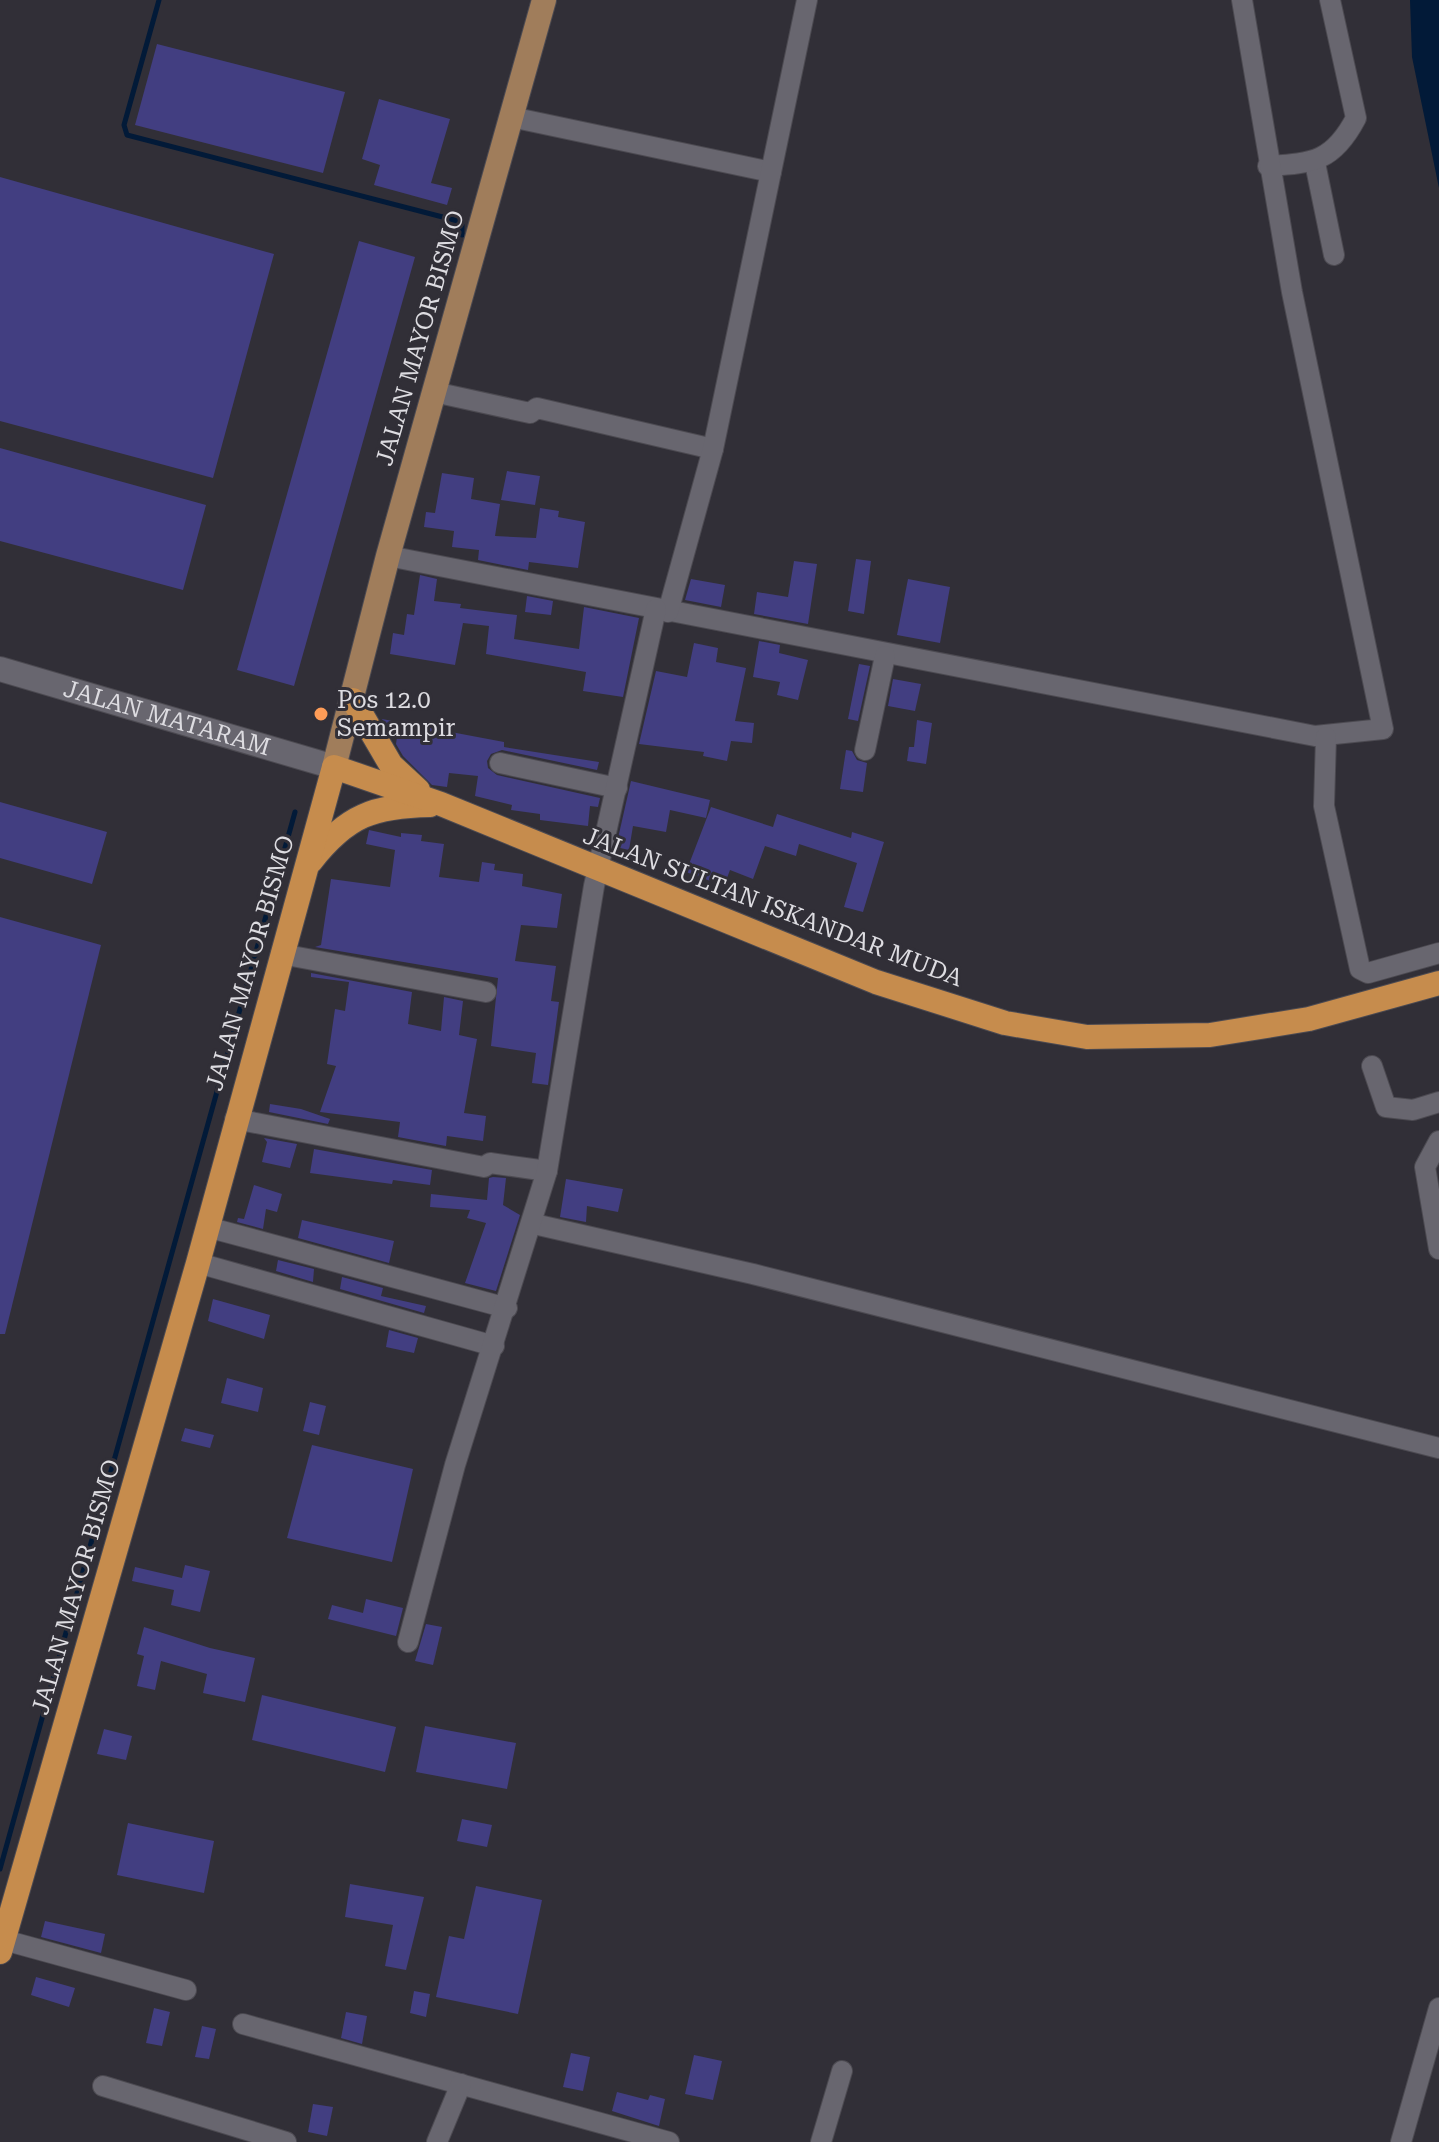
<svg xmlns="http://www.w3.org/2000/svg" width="1439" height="2142" viewBox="0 0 1439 2142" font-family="'Roboto Serif',serif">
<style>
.water{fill:#021a38}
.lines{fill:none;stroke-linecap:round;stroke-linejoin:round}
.stream{stroke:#021a38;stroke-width:5}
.building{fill:#423e81}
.street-casing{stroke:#4c4a51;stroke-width:22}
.secondary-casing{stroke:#4c4a51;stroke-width:26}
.primary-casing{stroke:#4c4a51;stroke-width:26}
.highway-casing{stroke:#4c4a51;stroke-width:26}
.street{stroke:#68666f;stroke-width:20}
.secondary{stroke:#68666f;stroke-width:24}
.primary{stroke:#a07d5b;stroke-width:24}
.highway{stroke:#c68c4d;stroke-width:24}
.poi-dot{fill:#fe9c57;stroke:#312f37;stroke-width:3}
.labels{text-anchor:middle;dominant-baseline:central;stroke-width:6;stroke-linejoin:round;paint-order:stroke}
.street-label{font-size:24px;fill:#dddce1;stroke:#312f37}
.poi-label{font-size:24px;fill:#dddce1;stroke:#312f37;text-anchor:start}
</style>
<rect width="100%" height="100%" fill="#312f37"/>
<path class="water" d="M1410,0H1439V188L1412,57Z"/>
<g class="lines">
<g class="stream">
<path d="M159,0L124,125L127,135L458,221L462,225V235"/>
<path d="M0,1869L295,812"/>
</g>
</g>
<g class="building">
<path d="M157,44L345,92L323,173L135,125Z"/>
<path d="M379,99L450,119L431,183L452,188L447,205L374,185L380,165L362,159Z"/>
<path d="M0,177L274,254L213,478L0,421Z"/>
<path d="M359,241L415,257L294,686L237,670Z"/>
<path d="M0,448L206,505L183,590L0,541Z"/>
<path d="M507,471L540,476L535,505L501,500Z"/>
<path d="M442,473L474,478L471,499L500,504L495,536L536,538L540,508L559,511L558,517L585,522L578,568L529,562L528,570L478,560L479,550L452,547L454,531L424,527L426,512L435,513Z"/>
<path d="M856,559L871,561L864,614L848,611Z"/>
<path d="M794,561L817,564L808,624L754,614L757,592L788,597Z"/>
<path d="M420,575L437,579L434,601L461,604L460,608L517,615L514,639L579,649L584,607L639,618L623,697L583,691L586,672L486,654L489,626L463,623L455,665L390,654L393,633L404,635L407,614L414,615Z"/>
<path d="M691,579L725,585L721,607L685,600Z"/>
<path d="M908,579L950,587L940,643L897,635Z"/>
<path d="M527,596L553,601L551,615L525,612Z"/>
<path d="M759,641L780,645L779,653L808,660L798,700L777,695L780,682L753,677Z"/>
<path d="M694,643L718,648L716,662L746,668L735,721L754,723L752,743L731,741L727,761L703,756L704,752L639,744L656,671L687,677Z"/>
<path d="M859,664L870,666L858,721L848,719Z"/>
<path d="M893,679L921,684L915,711L888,706Z"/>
<path d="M382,719L504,742V747L599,762L597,770L502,750L491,754L487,761L488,768L497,775L600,798L598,807L590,806L588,826L540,820V814L511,810L512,805L475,796L478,776L449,773L447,787L432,785L403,756L396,744L397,737L392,736Z"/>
<path d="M917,720L932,723L926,764L907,761L909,747H914Z"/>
<path d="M846,750L852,751L857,760L867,763L863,792L840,789Z"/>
<path d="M631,781L710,800L706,818L670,810L666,832L633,826L629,850L616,847Z"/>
<path d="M0,802L107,832L92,884L0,858Z"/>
<path d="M711,807L773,827L777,814L851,838L852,832L884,842L863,912L844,907L857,863L799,844L796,856L765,846L753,879L730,870L724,886L686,872Z"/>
<path d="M369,830L401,837V833L422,835L421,841L444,844L439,877L479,882L482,862L495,864L494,870L523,874L522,886L562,894L557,928L521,925L515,961L556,966L551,1001L559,1002L548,1085L532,1083L536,1053L491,1046L498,978L315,947L321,945L331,879L390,887L395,850L366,844Z"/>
<path d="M0,917L101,945L5,1334H0Z"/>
<path d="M311,973L412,992L408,1024L441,1031L444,997L463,1001L459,1035L477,1039L464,1113L486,1116L483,1141L447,1136L446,1146L398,1137L400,1122L320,1112L336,1066L327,1064L335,1009L345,1011L349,982L311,977Z"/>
<path d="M270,1104L301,1109L330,1119L328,1124L269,1112Z"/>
<path d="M264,1138L297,1144L290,1168L262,1162L267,1142Z"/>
<path d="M314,1149L432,1170L430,1185L393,1180L392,1184L310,1173Z"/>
<path d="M493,1177L506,1178L503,1205L520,1215L496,1291L465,1283L486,1223L467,1218L470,1210L430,1207L431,1194L487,1200L489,1178Z"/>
<path d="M566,1179L623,1189L618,1212L587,1206L586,1222L560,1217Z"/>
<path d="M254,1185L282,1194L277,1212L266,1209L263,1229L237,1222L238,1218L244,1219Z"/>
<path d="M302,1220L394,1241L389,1263L298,1238Z"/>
<path d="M278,1260L314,1269L313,1282L276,1271Z"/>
<path d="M342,1277L383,1288L381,1296L426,1306L424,1313L340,1289Z"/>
<path d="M213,1299L270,1315L264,1339L208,1321Z"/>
<path d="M389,1330L418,1338L414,1353L386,1347Z"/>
<path d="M227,1378L263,1388L258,1412L221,1403Z"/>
<path d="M310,1402L326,1406L319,1435L303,1431Z"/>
<path d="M185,1428L214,1435L210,1448L181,1441Z"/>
<path d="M312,1445L413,1469L392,1562L287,1538Z"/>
<path d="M185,1565L210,1571L200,1612L171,1605L174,1590L132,1581L135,1567L182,1578Z"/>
<path d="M366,1599L403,1608L396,1636L328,1619L332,1605L363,1613Z"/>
<path d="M426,1624L442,1627L433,1665L415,1661Z"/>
<path d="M144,1627L210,1648L255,1658L245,1702L203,1693L207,1674L161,1661L155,1690L137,1686L144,1656L137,1654Z"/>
<path d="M262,1695L396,1727L385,1772L252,1740Z"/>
<path d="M425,1726L516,1743L507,1789L416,1772Z"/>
<path d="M104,1729L132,1736L126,1760L97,1754Z"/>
<path d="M462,1819L492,1825L487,1847L457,1841Z"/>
<path d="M128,1823L214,1841L204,1893L117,1875Z"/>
<path d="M350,1884L424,1897L406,1970L385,1966L393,1925L345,1917Z"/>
<path d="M476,1886L542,1900L518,2014L436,1997L449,1936L464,1939Z"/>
<path d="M45,1921L105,1934L101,1953L41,1937Z"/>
<path d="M36,1977L75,1988L69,2007L31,1995Z"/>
<path d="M414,1991L430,1994L426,2017L410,2013Z"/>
<path d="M154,2008L170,2012L162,2046L146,2043Z"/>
<path d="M346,2012L367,2016L362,2044L341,2038Z"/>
<path d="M202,2026L216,2029L209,2059L195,2057Z"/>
<path d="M571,2053L590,2057L583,2091L563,2087Z"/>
<path d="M694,2055L722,2061L713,2100L685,2094Z"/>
<path d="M617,2092L648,2100L650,2095L665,2099L659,2126L612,2111Z"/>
<path d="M313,2104L333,2107L327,2136L308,2132Z"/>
</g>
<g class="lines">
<defs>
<g id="street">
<path d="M511,117L771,172"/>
<path d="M1315,163L1334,255"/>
<path d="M1268,166C1313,163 1333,162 1356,118L1330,0"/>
<path d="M434,392L530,413L537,408L713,449"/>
<path d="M388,556L1315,736L1383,729L1292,292L1242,0"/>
<path d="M668,612L713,449L807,0"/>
<path d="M1326,737L1324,806L1360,969L1368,973L1439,953"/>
<path d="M865,750L885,656"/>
<path d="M500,763L617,788"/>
<path d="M281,954L486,992"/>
<path d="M1372,1066L1386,1107L1413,1110L1439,1102"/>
<path d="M235,1119L484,1167L490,1163L547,1171"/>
<path d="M1439,1141L1425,1167L1439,1249"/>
<path d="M534,1224L753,1274L1439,1448"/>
<path d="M207,1227L507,1308"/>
<path d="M198,1263L494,1346"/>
<path d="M408,1642L455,1465L547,1171L594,886L656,609"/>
<path d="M4,1940L186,1990"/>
<path d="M243,2024L669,2142"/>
<path d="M103,2086L286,2142"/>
<path d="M437,2142L461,2084"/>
<path d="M821,2142L842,2071"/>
<path d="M1401,2142L1439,2008"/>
</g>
<g id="secondary">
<path id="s1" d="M0,669L334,767"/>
</g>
<path id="primary" d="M334,767L388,556L544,0"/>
<g id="highway">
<path d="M353,700L391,765L418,790"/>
<path d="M311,861C347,815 374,806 430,805"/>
<path d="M0,1952L198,1263L334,767L441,804L876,982L1005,1023L1087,1037L1210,1035L1309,1019L1439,983"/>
</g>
</defs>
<use href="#street" class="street-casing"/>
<use href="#secondary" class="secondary-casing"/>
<use href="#primary" class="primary-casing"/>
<use href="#highway" class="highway-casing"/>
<use href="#street" class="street"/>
<use href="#secondary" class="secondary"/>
<use href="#primary" class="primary"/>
<use href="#highway" class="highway"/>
</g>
<circle class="poi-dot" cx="321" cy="714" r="8"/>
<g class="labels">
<g class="street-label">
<text transform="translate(420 338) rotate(-74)">JALAN MAYOR BISMO</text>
<text stroke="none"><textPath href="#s1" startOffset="174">JALAN MATARAM</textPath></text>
<text transform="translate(773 907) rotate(21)">JALAN SULTAN ISKANDAR MUDA</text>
<text transform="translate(250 963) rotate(-74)">JALAN MAYOR BISMO</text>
<text transform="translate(76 1587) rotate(-74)">JALAN MAYOR BISMO</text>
</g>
<g class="poi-label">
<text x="337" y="700">Pos 12.0<tspan x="337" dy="28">Semampir</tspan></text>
</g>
</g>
</svg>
